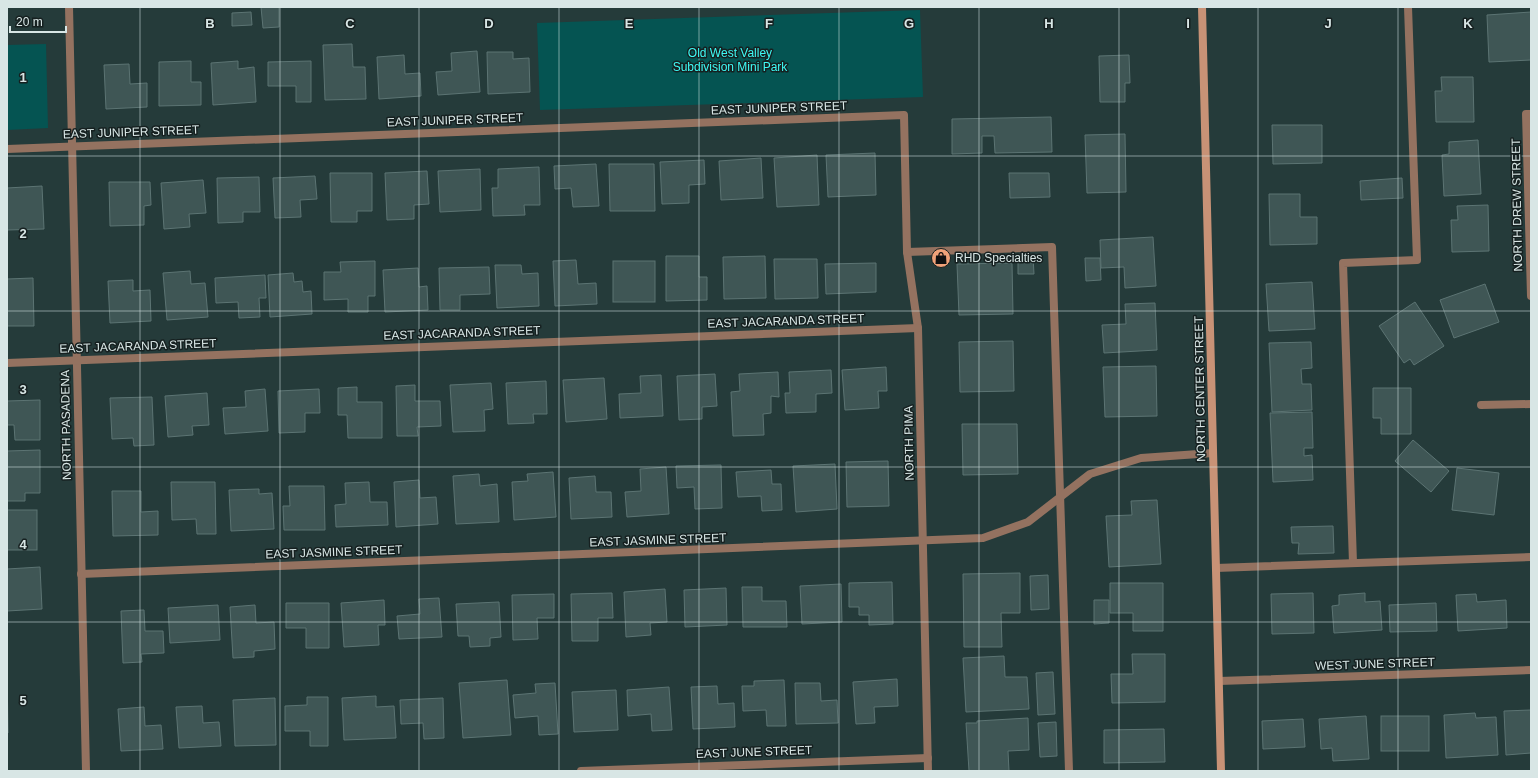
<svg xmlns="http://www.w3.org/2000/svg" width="1538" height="778" viewBox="0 0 1538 778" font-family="Arial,sans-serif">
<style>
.green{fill:#055452}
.building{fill:#3f5655;stroke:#5c7473}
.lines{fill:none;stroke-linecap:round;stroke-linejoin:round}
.lane{stroke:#947260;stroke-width:8}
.street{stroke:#947260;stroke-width:8}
.secondary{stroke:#c89276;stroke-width:8}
.grid{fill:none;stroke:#d8e6e5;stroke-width:1;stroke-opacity:0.55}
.labels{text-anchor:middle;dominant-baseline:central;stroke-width:3;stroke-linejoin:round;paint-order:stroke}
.park-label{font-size:12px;fill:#3efaf5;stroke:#162020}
.street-label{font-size:12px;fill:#d8e6e5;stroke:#162020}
.poi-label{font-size:12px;fill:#d8e6e5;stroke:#162020;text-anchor:start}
.grid-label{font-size:13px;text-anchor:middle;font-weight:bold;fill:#d8e6e5;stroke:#162020;stroke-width:3;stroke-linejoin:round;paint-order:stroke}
</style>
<rect width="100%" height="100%" fill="#253b3a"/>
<g class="green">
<path d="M920,10L923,97L540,110L537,23Z"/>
<path d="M46,44L48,128L7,130V45Z"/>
</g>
<g class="building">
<path d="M261,7H279V27L263,28Z"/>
<path d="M251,12L252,25L232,26V13Z"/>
<path d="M1531,12V60L1489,62L1487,15Z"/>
<path d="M352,44L353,67H365L366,99L325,100L323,45Z"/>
<path d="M477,51L480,92L438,95L436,72L452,71L451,53Z"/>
<path d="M487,52H513V59L529,58L530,92L488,94Z"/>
<path d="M404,55L405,74L420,73L421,96L379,99L377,57Z"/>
<path d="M1129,55L1130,83H1125V102H1100L1099,56Z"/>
<path d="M191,61V82H201V105L159,106V62Z"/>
<path d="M238,61V69L254,67L256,102L213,105L211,63Z"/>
<path d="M311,61V102H296V86H268V62Z"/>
<path d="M129,64L130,84L147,83V107L106,109L104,65Z"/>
<path d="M1441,77H1473L1474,122H1436L1435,91H1442Z"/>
<path d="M1051,117L1052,152L995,153L994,136H982V153L952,154V119Z"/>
<path d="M1272,125H1322V163L1273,164Z"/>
<path d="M1125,134L1126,192L1087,193L1085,135Z"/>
<path d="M1478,140L1481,194L1444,196L1442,155L1449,154V142Z"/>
<path d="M875,153L876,195L828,197L826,155Z"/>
<path d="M817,155L819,205L777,207L774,158Z"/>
<path d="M761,158L763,198L721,200L719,161Z"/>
<path d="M704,160L705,184L689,185V203L662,204L660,162Z"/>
<path d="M596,164L599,206L573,207L571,188L555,189L554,166Z"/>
<path d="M609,164H654L655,211H610Z"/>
<path d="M539,167L540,205H524L525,215L493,216L492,188H498V169Z"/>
<path d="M480,169L481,210L440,212L438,171Z"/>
<path d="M427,171L429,204L414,205V219L387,220L385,173Z"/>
<path d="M330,173H372V211H357V222H331Z"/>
<path d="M1009,173H1049L1050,197L1010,198Z"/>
<path d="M315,176L317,199L300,200L301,217L275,218L273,178Z"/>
<path d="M259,177L260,212H243V222L218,223L217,178Z"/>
<path d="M1402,178L1403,198L1361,200L1360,181Z"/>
<path d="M203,180L206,213L189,214L190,227L164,229L161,183Z"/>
<path d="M109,182H150L151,205L144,206V225L110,226Z"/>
<path d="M42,186L44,229L7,230V188Z"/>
<path d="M1269,194H1300V217H1317V244L1270,245Z"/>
<path d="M1488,205L1489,251L1452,252L1451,220H1458L1457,206Z"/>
<path d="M1153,237L1156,286L1125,288L1124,267L1101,268L1100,240Z"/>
<path d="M666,256H699V277H707V300L666,301Z"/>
<path d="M765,256L766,298L724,299L723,257Z"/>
<path d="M1033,257L1034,274H1018V258Z"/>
<path d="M1085,258H1100L1101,280L1086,281Z"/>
<path d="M774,259H817L818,298L775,299Z"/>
<path d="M576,260L578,284L596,283L597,304L555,306L553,261Z"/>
<path d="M375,261V296H368V312H348V299L324,300V272H341L340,262Z"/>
<rect x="613" y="261" width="42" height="41"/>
<path d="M876,263V292L826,294L825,264Z"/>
<path d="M1012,263L1013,314L959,315L957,264Z"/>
<path d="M495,265H521L522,274L538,273L539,306L497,308Z"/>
<path d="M489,267L490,294L460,295V310H440L439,268Z"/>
<path d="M418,268L419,287L427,286L428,310L385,312L383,270Z"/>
<path d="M190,271L191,284L205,283L208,317L167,320L163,273Z"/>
<path d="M293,273L294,282L302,281L303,292L311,291L312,314L270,317L268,275Z"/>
<path d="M265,275L266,298H259L260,317L239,318L238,302L216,303L215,278Z"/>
<path d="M33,278L34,326H7V279Z"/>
<path d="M133,280V291L150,290L151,321L110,323L108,281Z"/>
<path d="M1312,282L1315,329L1269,331L1266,284Z"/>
<path d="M1485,284L1499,322L1454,338L1440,300Z"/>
<path d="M1415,302L1444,346L1414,365L1410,359L1404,363L1379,326Z"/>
<path d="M1155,303L1157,350L1104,353L1102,325L1126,324L1125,304Z"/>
<path d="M1013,341L1014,391L960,392L959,342Z"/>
<path d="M1311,342L1312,368L1301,369L1302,384H1311L1312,410L1272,412L1269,343Z"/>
<path d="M1156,366L1157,416L1105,417L1103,367Z"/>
<path d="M886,367L887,391H878L879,408L845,410L842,370Z"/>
<path d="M831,370L832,393L816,394V412L786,413L785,393H790L789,372Z"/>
<path d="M778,372L779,397L771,396V413L763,414L764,435L733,436L731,392L740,391L739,374Z"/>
<path d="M715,374L717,406L702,407V419L679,420L677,376Z"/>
<path d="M661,375L663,416L620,418L619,394L641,393L640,376Z"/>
<path d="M604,378L607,419L566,422L563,380Z"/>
<path d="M546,381L547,414H533L534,423L508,424L506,383Z"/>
<path d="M491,383L493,409L484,410L485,431L453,432L450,385Z"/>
<path d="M415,385V401H440L441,426L417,427L418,436H397L396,386Z"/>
<path d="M357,387V402H382V438H348L347,415H338V388Z"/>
<path d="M1373,388H1411V434H1381V418H1373Z"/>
<path d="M265,389L268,431L225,434L223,408L246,407L245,391Z"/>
<path d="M319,389L320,413H305V432L279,433L278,391Z"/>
<path d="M207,393L209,425L192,426L193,435L168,437L165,396Z"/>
<path d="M152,397L154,445L134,446L133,438L112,439L110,398Z"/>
<path d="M40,400V440H15L14,425H7V401Z"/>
<path d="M1312,412L1313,448H1304V456L1312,455L1313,480L1273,482L1270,413Z"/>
<path d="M962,424H1017L1018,474L963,475Z"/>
<path d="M1413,440L1449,471L1431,492L1395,461Z"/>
<path d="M40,450V493H25V501H7V451Z"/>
<path d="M888,461L889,506L847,507L846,462Z"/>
<path d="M835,464L837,509L796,512L793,466Z"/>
<path d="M721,465L722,508L695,509L694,487L677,488L676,466Z"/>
<path d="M666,467L669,514L627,517L625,492L641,491L640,469Z"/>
<path d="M1457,468L1499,473L1494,515L1452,510Z"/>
<path d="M771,470L772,484H781L782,510L762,511L761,496L738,497L736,472Z"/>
<path d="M553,472L556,517L514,520L512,482L528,481L527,474Z"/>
<path d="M479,474L480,486L497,484L499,522L456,524L453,476Z"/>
<path d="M595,476L596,492H611L612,517L571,519L569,478Z"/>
<path d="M419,480L420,498L436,497L438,524L396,527L394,482Z"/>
<path d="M171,482H215L216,534H197L196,519L172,520Z"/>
<path d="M369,482L370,502H387L388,525L336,527L335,505L346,504L345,483Z"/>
<path d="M289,486H324L325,530H284L283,506H290Z"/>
<path d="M259,489V494L272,493L274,529L231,531L229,490Z"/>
<path d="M112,491H141V512L158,511V535L113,536Z"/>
<path d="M1157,500L1161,564L1109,567L1106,516L1132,515L1131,501Z"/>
<rect x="7" y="510" width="30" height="40"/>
<path d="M1333,526L1334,553L1298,554L1299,543H1292L1291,527Z"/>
<path d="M40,567L42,609L7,611V569Z"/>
<path d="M1020,573V613H1001L1002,647H964L963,574Z"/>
<path d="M1048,575L1049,609L1031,610L1030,576Z"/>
<path d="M892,582L893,624L869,625V615H859V607H849V583Z"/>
<path d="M1110,583H1163V631H1133V613H1110Z"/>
<path d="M841,584L842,622L802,624L800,586Z"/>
<path d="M742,587H762V601H786L787,627H743Z"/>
<path d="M726,588L727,625L685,627L684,590Z"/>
<path d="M665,589L667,622L650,623L651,635L626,637L624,592Z"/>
<path d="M612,593L613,618H598V641H572L571,594Z"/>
<path d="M1313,593L1314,633L1272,634L1271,594Z"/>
<path d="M1365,593V602L1380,601L1382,630L1334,633L1332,606L1339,605V595Z"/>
<path d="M554,594V618H537L538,639L513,640L512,595Z"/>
<path d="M1476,594L1477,602L1506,600L1507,628L1458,631L1456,595Z"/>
<path d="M439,598L442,637L399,639L397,616L420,614L419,599Z"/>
<path d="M384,600L385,625H378L379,645L344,647L341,603Z"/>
<path d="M1094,600H1109V623L1094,624Z"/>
<path d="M499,602L501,637L490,638V646L470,647L469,636H458L456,604Z"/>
<path d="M286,603H329V648H306V628H286Z"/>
<path d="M1436,603L1437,631L1390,632L1389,605Z"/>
<path d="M218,605L220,640L170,643L168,608Z"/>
<path d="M255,605L256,623L274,622L275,649L254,651V657L233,658L230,607Z"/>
<path d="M144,610L145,631H163L164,653L141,654L142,662L123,663L121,611Z"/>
<path d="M1132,654H1165V702L1112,703L1111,674H1133Z"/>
<path d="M1004,656L1005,677H1027L1029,709L966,712L963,658Z"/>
<path d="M7,668L8,733H7Z"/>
<path d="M1053,672L1055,714L1038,715L1036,673Z"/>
<path d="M897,679L898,706L874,707L875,723L856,724L853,682Z"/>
<path d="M507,680L511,735L463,738L459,683Z"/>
<path d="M784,680L786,726H767L766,710L743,711L742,686H754V681Z"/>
<path d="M555,683L558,734L539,735L538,716L515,718L513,695L536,693L535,684Z"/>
<path d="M795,683H820L821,701L837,700L838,723L796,724Z"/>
<path d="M717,686L718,704L734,703L735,727L693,729L691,687Z"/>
<path d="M669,687L672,730L652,731L651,714L628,716L627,690Z"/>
<path d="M616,690L618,730L574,732L572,692Z"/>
<path d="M376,696V707L394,706L396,738L344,740L342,698Z"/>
<path d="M307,697H328V746H310V731H285V706L307,705Z"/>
<path d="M275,698L276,745L235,746L233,700Z"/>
<path d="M443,698L444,738L424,739L423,723L401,724L400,700Z"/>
<path d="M202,706L203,723L219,722L221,746L179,748L176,707Z"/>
<path d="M144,707L145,726L161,725L163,749L121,751L118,709Z"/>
<path d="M1531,710V753L1506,755L1504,711Z"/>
<path d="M1475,713L1476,718L1496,717L1498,755L1446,758L1444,715Z"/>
<path d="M1366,716L1369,759L1333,761L1332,748L1321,749L1319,719Z"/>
<rect x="1381" y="716" width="48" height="35"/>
<path d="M1028,718L1029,750L1008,751L1009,771H969L966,723H977V721Z"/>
<path d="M1303,719L1305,747L1263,749L1262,721Z"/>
<path d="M1056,722L1057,756L1040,757L1038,723Z"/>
<path d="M1164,729L1165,762L1104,763V730Z"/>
</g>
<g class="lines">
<g class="lane">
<path d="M907,252L1052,247L1069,771"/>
<path d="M1353,563L1343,263L1417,260L1408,7"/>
<path d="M1216,568L1531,557"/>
</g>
<g class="street">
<path d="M69,7L86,771"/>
<path d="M1531,114H1526L1531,296"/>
<path d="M7,149L904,115L907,252L918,328L928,771"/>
<path d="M7,363L918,328"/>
<path d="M1481,405L1531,404"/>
<path d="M81,574L983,538L1028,522L1090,474L1141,458L1213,453"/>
<path d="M1219,681L1531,670"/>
<path d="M581,771L928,758"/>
</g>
<path class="secondary" d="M1202,7L1221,771"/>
</g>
<path class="grid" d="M140,7V771M280,7V771M419,7V771M559,7V771M699,7V771M839,7V771M979,7V771M1119,7V771M1258,7V771M1398,7V771M7,156H1531M7,311H1531M7,467H1531M7,622H1531"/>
<defs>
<symbol id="shop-disc" viewBox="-11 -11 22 22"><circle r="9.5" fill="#f0a279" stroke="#162020"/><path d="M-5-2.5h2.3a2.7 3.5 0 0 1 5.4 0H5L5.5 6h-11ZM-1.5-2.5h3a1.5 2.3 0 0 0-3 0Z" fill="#111"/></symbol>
</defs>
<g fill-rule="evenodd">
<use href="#shop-disc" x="930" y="247" width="22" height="22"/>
</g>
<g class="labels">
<g class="park-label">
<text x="730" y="53">Old West Valley<tspan x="730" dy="14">Subdivision Mini Park</tspan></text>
</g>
<g class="street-label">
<text transform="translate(779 108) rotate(-2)">EAST JUNIPER STREET</text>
<text transform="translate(455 120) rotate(-2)">EAST JUNIPER STREET</text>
<text transform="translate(131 132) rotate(-2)">EAST JUNIPER STREET</text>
<text transform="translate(1517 205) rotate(-91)">NORTH DREW STREET</text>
<text transform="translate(786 321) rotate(-2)">EAST JACARANDA STREET</text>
<text transform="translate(462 333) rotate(-2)">EAST JACARANDA STREET</text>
<text transform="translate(138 346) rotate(-2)">EAST JACARANDA STREET</text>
<text transform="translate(1200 389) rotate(-91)">NORTH CENTER STREET</text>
<text transform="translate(66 425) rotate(-91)">NORTH PASADENA</text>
<text transform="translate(909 443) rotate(-91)">NORTH PIMA</text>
<text transform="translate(658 540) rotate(-2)">EAST JASMINE STREET</text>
<text transform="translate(334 552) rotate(-2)">EAST JASMINE STREET</text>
<text transform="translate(1375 664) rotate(-2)">WEST JUNE STREET</text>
<text transform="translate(754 752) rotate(-2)">EAST JUNE STREET</text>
</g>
<g class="poi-label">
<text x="955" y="258">RHD Specialties</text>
</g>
</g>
<g class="grid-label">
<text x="210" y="28">B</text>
<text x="350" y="28">C</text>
<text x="489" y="28">D</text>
<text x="629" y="28">E</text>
<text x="769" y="28">F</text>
<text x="909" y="28">G</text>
<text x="1049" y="28">H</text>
<text x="1188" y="28">I</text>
<text x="1328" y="28">J</text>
<text x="1468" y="28">K</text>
<text x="23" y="82">1</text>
<text x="23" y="238">2</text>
<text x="23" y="394">3</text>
<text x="23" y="549">4</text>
<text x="23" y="705">5</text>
</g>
<rect width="1538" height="778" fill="none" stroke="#d8e6e5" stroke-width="16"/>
<path d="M10 26v6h56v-6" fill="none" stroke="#d8e6e5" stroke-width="2"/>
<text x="16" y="26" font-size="12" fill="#d8e6e5" stroke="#162020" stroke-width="3" paint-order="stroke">20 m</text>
</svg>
